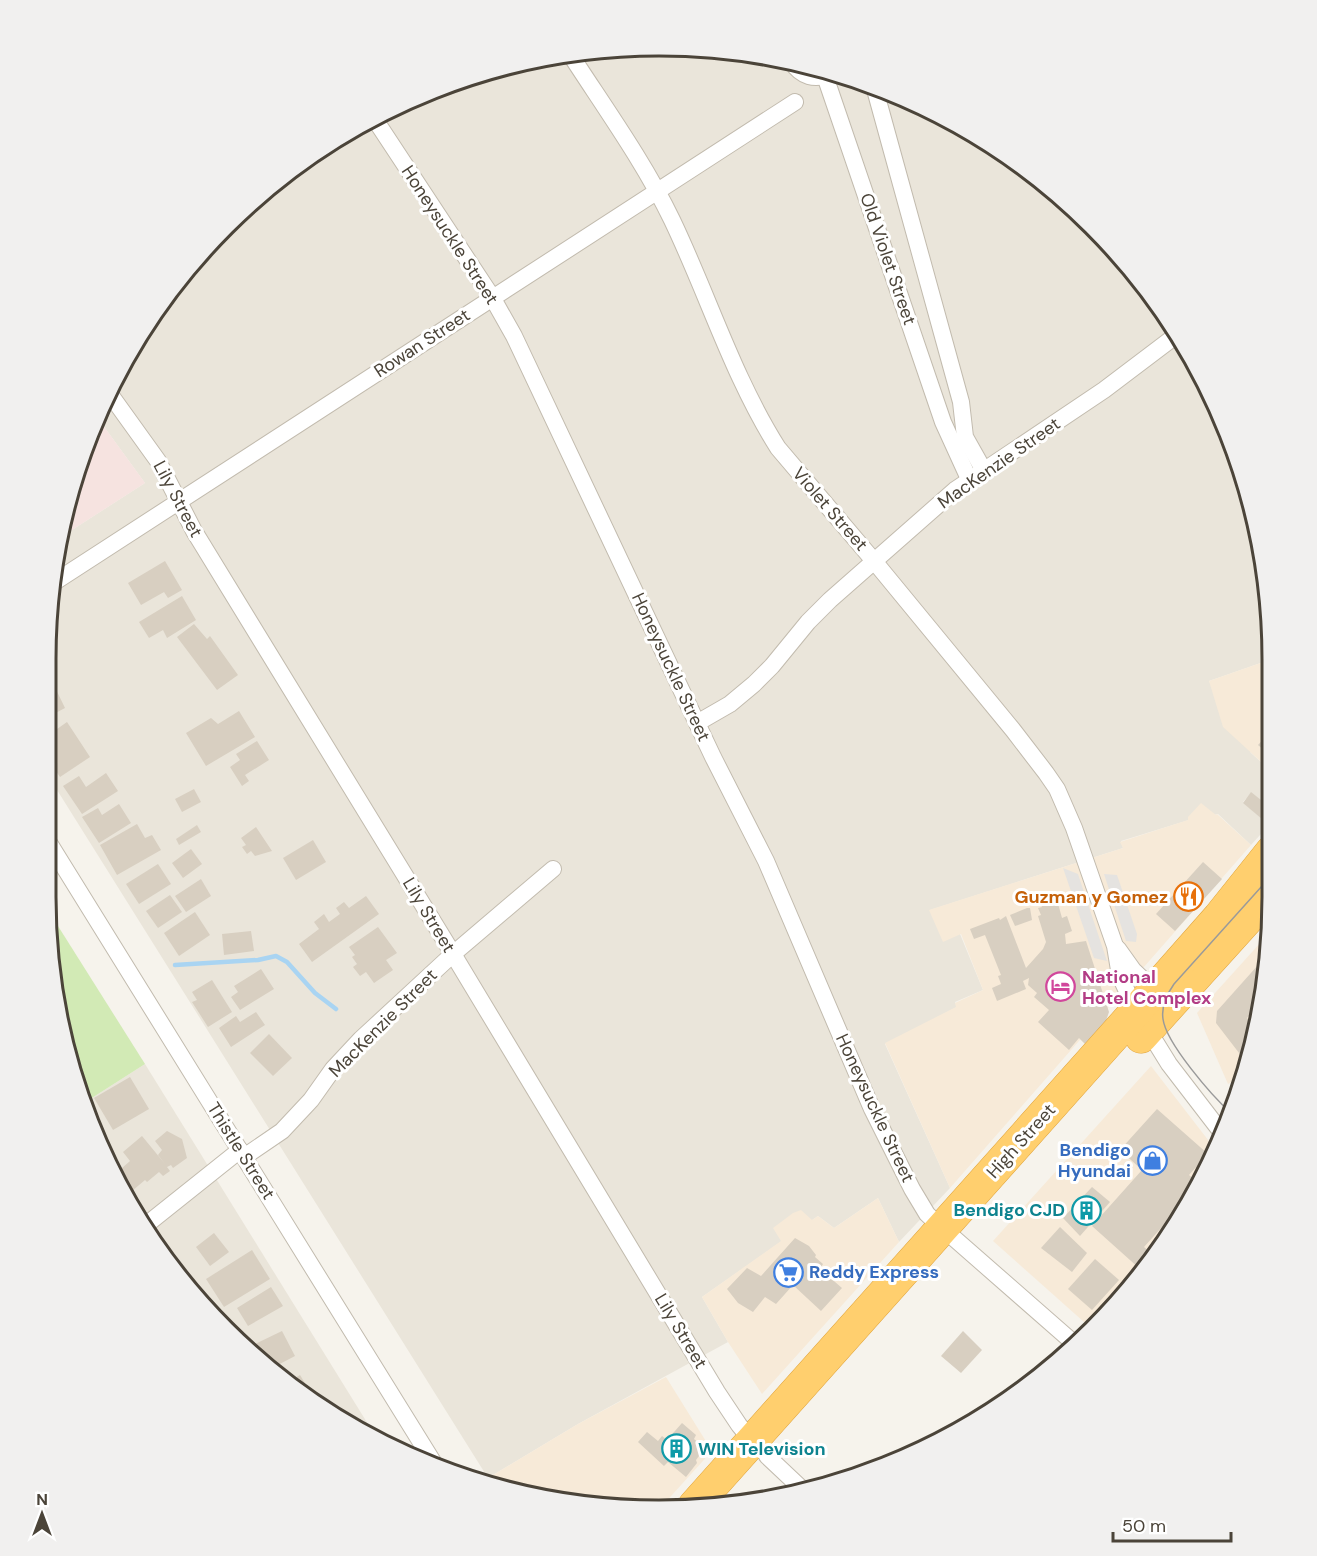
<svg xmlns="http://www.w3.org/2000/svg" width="1317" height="1556" viewBox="0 0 1317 1556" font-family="'DM Sans',sans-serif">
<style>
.residential{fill:#eae5da}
.commercial{fill:#f7ead8}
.medical{fill:#f6e3e0}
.green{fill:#d2eab5}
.parking{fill:#e5e3e0}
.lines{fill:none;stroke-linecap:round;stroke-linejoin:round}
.stream{stroke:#a9d4f2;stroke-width:4.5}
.building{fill:#d8cfc1}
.street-casing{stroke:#c2bbae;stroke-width:18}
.highway-casing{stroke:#e0a43c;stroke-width:33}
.street{stroke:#fff;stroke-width:16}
.highway{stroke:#ffcf6e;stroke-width:32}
.tram{stroke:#9a9a9a;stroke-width:1.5}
.labels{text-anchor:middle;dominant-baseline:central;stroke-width:6;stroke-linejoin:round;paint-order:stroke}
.street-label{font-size:18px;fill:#4b4439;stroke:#fff}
.food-label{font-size:18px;font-weight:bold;fill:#c56008;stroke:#fff;text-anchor:end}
.hotel-label{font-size:18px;font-weight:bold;fill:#b23c85;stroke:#fff;text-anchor:start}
.shop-label{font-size:18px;font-weight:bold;fill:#366cbe;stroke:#fff;text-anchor:end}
.culture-label{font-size:18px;font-weight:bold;fill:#0d838f;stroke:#fff;text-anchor:end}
.rim{fill:none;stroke:#4b4439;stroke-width:3}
</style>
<rect width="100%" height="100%" fill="#f6f3ec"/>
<g class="residential">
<path d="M659,45L779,57L894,92L1000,149L1093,225L1169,318L1225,424L1260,538L1272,659L1209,681L1251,753L1271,771V808L1251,793L1243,802L1269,825L1251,845L1218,814L1189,820L1121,841L1123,848L930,910L960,934L983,990L955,1002L957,1007L885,1044L950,1188L899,1242L878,1198L834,1228L818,1216L702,1297L728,1342L578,1424L488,1478L47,774L50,579L58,539L145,483L97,417L108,387L172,285L254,197L318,148L424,92L539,57Z"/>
<path d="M145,1064L376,1437L317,1407L197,1302L108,1169L84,1103Z"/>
</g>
<g class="commercial">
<path d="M1272,659L1271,771L1223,727L1209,681Z"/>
<path d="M1201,803L1216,815L1217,814L1251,845L950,1188L885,1043L956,1007L955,1003L983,990L961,934L943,942L929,910L1123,848L1120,842L1188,820V817Z"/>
<path d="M1271,931L1243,1075L1228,1084L1197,1013Z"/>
<path d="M1151,1066L1215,1149L1190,1205L1093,1330L993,1241Z"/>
<path d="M878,1198L899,1242L762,1394L728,1342L702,1297L781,1241L773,1228L793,1213L801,1210L812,1220L818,1216L834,1228Z"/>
<path d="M666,1377L712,1451L662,1506H579L492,1486L488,1478L578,1424Z"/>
</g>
<path class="medical" d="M97,417L145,483L58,539L66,499Z"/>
<path class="green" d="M46,907L145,1064L84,1103L66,1056Z"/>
<g class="parking">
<path d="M1063,868L1078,874L1107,961L1094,958Z"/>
<path d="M1104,874L1117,875L1137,934L1136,942L1126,941Z"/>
</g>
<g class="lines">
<g class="stream">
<path d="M53,958L56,957"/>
<path d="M175,965L258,960L276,956L287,962L315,993L336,1009"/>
</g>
</g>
<g class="building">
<path d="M165,561L182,590L168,598L164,592L141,605L128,583Z"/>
<path d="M182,596L196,620L167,638L163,630L149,638L139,622Z"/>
<path d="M194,624L207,639L210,636L238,675L217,690L177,637Z"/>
<path d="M49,675L65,708L48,717L49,676Z"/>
<path d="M239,711L255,737L206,766L186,733L211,718L218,724Z"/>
<path d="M67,722L90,757L60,777L47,758V748L55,742L50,734Z"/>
<path d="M1272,730V757L1258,745Z"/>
<path d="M257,741L269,760L245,775L249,781L242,786L230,767L240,760L236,754Z"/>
<path d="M106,773L118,791L82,814L63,786L79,776L86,787Z"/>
<path d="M194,789L201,802L182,812L175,799Z"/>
<path d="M1251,792L1271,808V822L1269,825L1243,803Z"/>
<path d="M119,804L131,823L99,843L82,817L98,808L102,815Z"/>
<path d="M137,824L145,838L152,835L161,850L117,875L100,845Z"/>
<path d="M197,825L201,832L179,845L176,839Z"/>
<path d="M256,827L272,851L255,856L251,851L247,854L242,847L246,845L241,838Z"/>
<path d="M313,840L326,862L296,880L283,858Z"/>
<path d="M191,849L202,864L183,878L172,863Z"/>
<path d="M1203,862L1222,879L1175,931L1156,914Z"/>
<path d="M158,864L171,884L139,904L126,884Z"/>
<path d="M201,879L211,896L186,912L175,896Z"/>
<path d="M170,895L182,912L158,928L146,911Z"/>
<path d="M366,896L379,914L312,962L299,944L319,929L314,922L324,914L329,922L340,914L336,908L344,902L349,908Z"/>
<path d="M1057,900L1062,918L1067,916L1072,931L1065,934L1066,944L1086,941L1109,1012L1106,1021L1085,1044L1079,1038L1069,1050L1038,1022L1049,1010L1034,997L1037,993L1028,985L1029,978L1023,981L1026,989L997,1001L992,988L1001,984L998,976L1001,975L985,935L974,939L970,929L999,918L1000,920L1006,916L1026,968L1043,949L1046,942L1038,916L1041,915L1038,908L1042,907L1041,905Z"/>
<path d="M1027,908H1030L1032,920L1015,926L1010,915Z"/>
<path d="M195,912L210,935L179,956L164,933Z"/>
<path d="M378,927L397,953L386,960L393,970L374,983L366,972L360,976L353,967L357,964L352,957L355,955L349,947Z"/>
<path d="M251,931L254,951L224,955L222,934Z"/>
<path d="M1267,955L1257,1006L1247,1018L1253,1026L1246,1062L1216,1023L1217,1011Z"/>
<path d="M261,969L274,989L240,1010L231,997L238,992L234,986Z"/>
<path d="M212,980L232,1012L208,1027L192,1002L197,1000L192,992Z"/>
<path d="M256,1012L265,1025L231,1047L219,1028L236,1016L240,1022Z"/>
<path d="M269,1034L292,1058L273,1076L250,1053Z"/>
<path d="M130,1077L149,1109L113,1130L94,1098Z"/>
<path d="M1157,1109L1208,1154L1189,1175L1199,1184L1197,1188L1144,1247L1152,1254L1140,1269L1092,1226L1142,1170L1120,1150Z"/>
<path d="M167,1131L182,1139L187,1158L173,1168L171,1165L167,1167L170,1171L163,1176L159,1172L147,1182L145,1180L126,1196L113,1176L130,1161L123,1152L142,1136L165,1164L158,1155L162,1150L155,1141Z"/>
<path d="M1092,1187L1110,1202L1080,1236L1063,1218Z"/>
<path d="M1060,1227L1087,1253L1072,1272L1041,1248Z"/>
<path d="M214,1233L229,1252L210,1266L196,1247Z"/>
<path d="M795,1238L809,1246L816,1255L815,1257L823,1264L820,1269L842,1288L821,1311L793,1285L776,1304L765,1297L753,1312L738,1303L727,1289L747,1268L761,1276Z"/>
<path d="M252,1250L270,1279L224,1307L206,1279Z"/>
<path d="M1095,1259L1119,1280L1092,1310L1068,1289Z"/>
<path d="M271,1287L283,1306L248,1326L237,1308Z"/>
<path d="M282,1331L295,1356L272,1368L249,1347Z"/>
<path d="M963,1331L982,1350L961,1373L941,1356Z"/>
<path d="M300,1375L316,1401L312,1403L288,1382Z"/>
<path d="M682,1423L696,1435L694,1439L703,1447L708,1446L709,1452H702L696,1460L697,1463L686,1477L668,1462L664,1466L638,1442L647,1432L658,1441L662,1436L667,1440Z"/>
</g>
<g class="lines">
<defs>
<g id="street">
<path d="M570,54C605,108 644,162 672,220C708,295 733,377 778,448L874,561L1013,730L1046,773L1057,789L1074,828L1115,946L1120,976L1136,1011"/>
<path d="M791,61C801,77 815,81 832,73"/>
<path d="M825,76L943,422L969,479"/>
<path d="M874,86L961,402L965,437L983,469"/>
<path d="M374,118L492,297L514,336L713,757L766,861L872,1109L912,1189L927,1214L943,1229"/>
<path d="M107,390L158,461L194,531L453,954L717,1392L739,1425L752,1441"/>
<path d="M50,585L795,102"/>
<path d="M697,723L730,704L754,684L772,666L808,622L830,600L955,490L1104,390L1178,334"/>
<path d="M46,838L435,1465"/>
<path d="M1118,949L1133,970L1154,990"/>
<path d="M1148,1030L1169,1064L1222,1133"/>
<path d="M244,1157L282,1131L311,1100L333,1069L361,1039L453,954L553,869"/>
<path d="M146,1225L240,1150"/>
<path d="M955,1239L1076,1345"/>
<path d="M767,1456L802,1489"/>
</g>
<g id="highway">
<path d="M1141,1037L1271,893"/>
<path d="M694,1506L1136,1011L1219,917L1271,852"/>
</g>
</defs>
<use href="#street" class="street-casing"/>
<use href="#highway" class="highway-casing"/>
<use href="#street" class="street"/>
<use href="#highway" class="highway"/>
<path class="tram" d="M1231,1113C1212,1096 1166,1043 1163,1019C1161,1006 1167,994 1174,984L1271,876"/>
</g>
<defs>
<symbol id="restaurant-ring" viewBox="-11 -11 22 22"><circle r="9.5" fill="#fff" stroke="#e8710a" stroke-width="1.5"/><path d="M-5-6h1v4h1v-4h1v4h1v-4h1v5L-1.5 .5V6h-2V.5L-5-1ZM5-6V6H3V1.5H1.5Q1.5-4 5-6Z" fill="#e8710a"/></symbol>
<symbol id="hotel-ring" viewBox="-11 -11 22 22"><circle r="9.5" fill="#fff" stroke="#d1479c" stroke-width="1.5"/><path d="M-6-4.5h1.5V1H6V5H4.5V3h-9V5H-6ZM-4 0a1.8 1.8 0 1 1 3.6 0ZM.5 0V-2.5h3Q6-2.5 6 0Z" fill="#d1479c"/></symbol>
<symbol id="shop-ring" viewBox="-11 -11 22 22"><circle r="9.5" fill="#fff" stroke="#3f7fe0" stroke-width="1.5"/><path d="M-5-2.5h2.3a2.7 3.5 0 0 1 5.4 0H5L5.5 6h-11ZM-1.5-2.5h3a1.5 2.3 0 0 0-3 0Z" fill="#3f7fe0"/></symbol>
<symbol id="building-ring" viewBox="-11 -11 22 22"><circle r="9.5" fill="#fff" stroke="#0f9aa8" stroke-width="1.5"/><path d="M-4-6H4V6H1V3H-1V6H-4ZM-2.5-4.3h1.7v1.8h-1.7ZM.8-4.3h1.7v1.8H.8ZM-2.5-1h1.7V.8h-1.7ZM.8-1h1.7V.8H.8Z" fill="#0f9aa8"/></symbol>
<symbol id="supermarket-ring" viewBox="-11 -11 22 22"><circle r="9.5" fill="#fff" stroke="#3f7fe0" stroke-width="1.5"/><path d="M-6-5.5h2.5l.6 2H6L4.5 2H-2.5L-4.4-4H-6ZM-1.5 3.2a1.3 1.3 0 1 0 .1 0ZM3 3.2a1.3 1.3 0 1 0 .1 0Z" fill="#3f7fe0"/></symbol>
</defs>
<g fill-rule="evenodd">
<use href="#restaurant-ring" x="1172" y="880" width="33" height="33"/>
<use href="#hotel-ring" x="1044" y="970" width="33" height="33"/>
<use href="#shop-ring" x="1136" y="1144" width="33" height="33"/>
<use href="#building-ring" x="1070" y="1194" width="33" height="33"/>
<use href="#supermarket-ring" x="772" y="1256" width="33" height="33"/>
<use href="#building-ring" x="660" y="1432" width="33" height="33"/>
</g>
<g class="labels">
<g class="street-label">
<text transform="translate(450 235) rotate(57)">Honeysuckle Street</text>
<text transform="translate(888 259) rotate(71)">Old Violet Street</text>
<text transform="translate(422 343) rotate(-33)">Rowan Street</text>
<text transform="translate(999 463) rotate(-35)">MacKenzie Street</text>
<text transform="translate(178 499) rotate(62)">Lily Street</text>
<text transform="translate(830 509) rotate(49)">Violet Street</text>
<text transform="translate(671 667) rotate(65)">Honeysuckle Street</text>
<text transform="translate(429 915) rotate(59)">Lily Street</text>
<text transform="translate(383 1023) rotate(-45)">MacKenzie Street</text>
<text transform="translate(875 1108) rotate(65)">Honeysuckle Street</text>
<text transform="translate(1021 1141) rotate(-48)">High Street</text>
<text transform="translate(241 1151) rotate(58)">Thistle Street</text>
<text transform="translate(681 1331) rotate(59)">Lily Street</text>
</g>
<g class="food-label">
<text x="1168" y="897">Guzman y Gomez</text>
</g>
<g class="hotel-label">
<text x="1082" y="977">National<tspan x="1082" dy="21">Hotel Complex</tspan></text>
</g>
<g class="shop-label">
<text x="1131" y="1150">Bendigo<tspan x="1131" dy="21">Hyundai</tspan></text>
<text x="809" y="1272" text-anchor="start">Reddy Express</text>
</g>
<g class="culture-label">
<text x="1065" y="1210">Bendigo CJD</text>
<text x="698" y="1449" text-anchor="start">WIN Television</text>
</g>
</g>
<path d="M0 0H1317V1556H0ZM659 56H659A603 603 0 0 1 1262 659V897A603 603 0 0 1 659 1500H659A603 603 0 0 1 56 897V659A603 603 0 0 1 659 56Z" fill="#f1f0ef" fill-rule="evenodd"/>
<path class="rim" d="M659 56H659A603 603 0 0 1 1262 659V897A603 603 0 0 1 659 1500H659A603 603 0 0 1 56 897V659A603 603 0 0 1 659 56Z"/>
<g transform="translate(42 1514)" stroke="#ffffff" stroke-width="4.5" paint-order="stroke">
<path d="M0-4.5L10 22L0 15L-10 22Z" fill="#4b4439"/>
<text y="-9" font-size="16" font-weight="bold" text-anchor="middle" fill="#4b4439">N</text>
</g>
<path d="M1113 1532v9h118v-9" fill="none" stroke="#4b4439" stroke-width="3"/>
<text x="1122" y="1532" font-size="18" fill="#4b4439" stroke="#ffffff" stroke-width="4.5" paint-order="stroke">50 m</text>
</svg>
